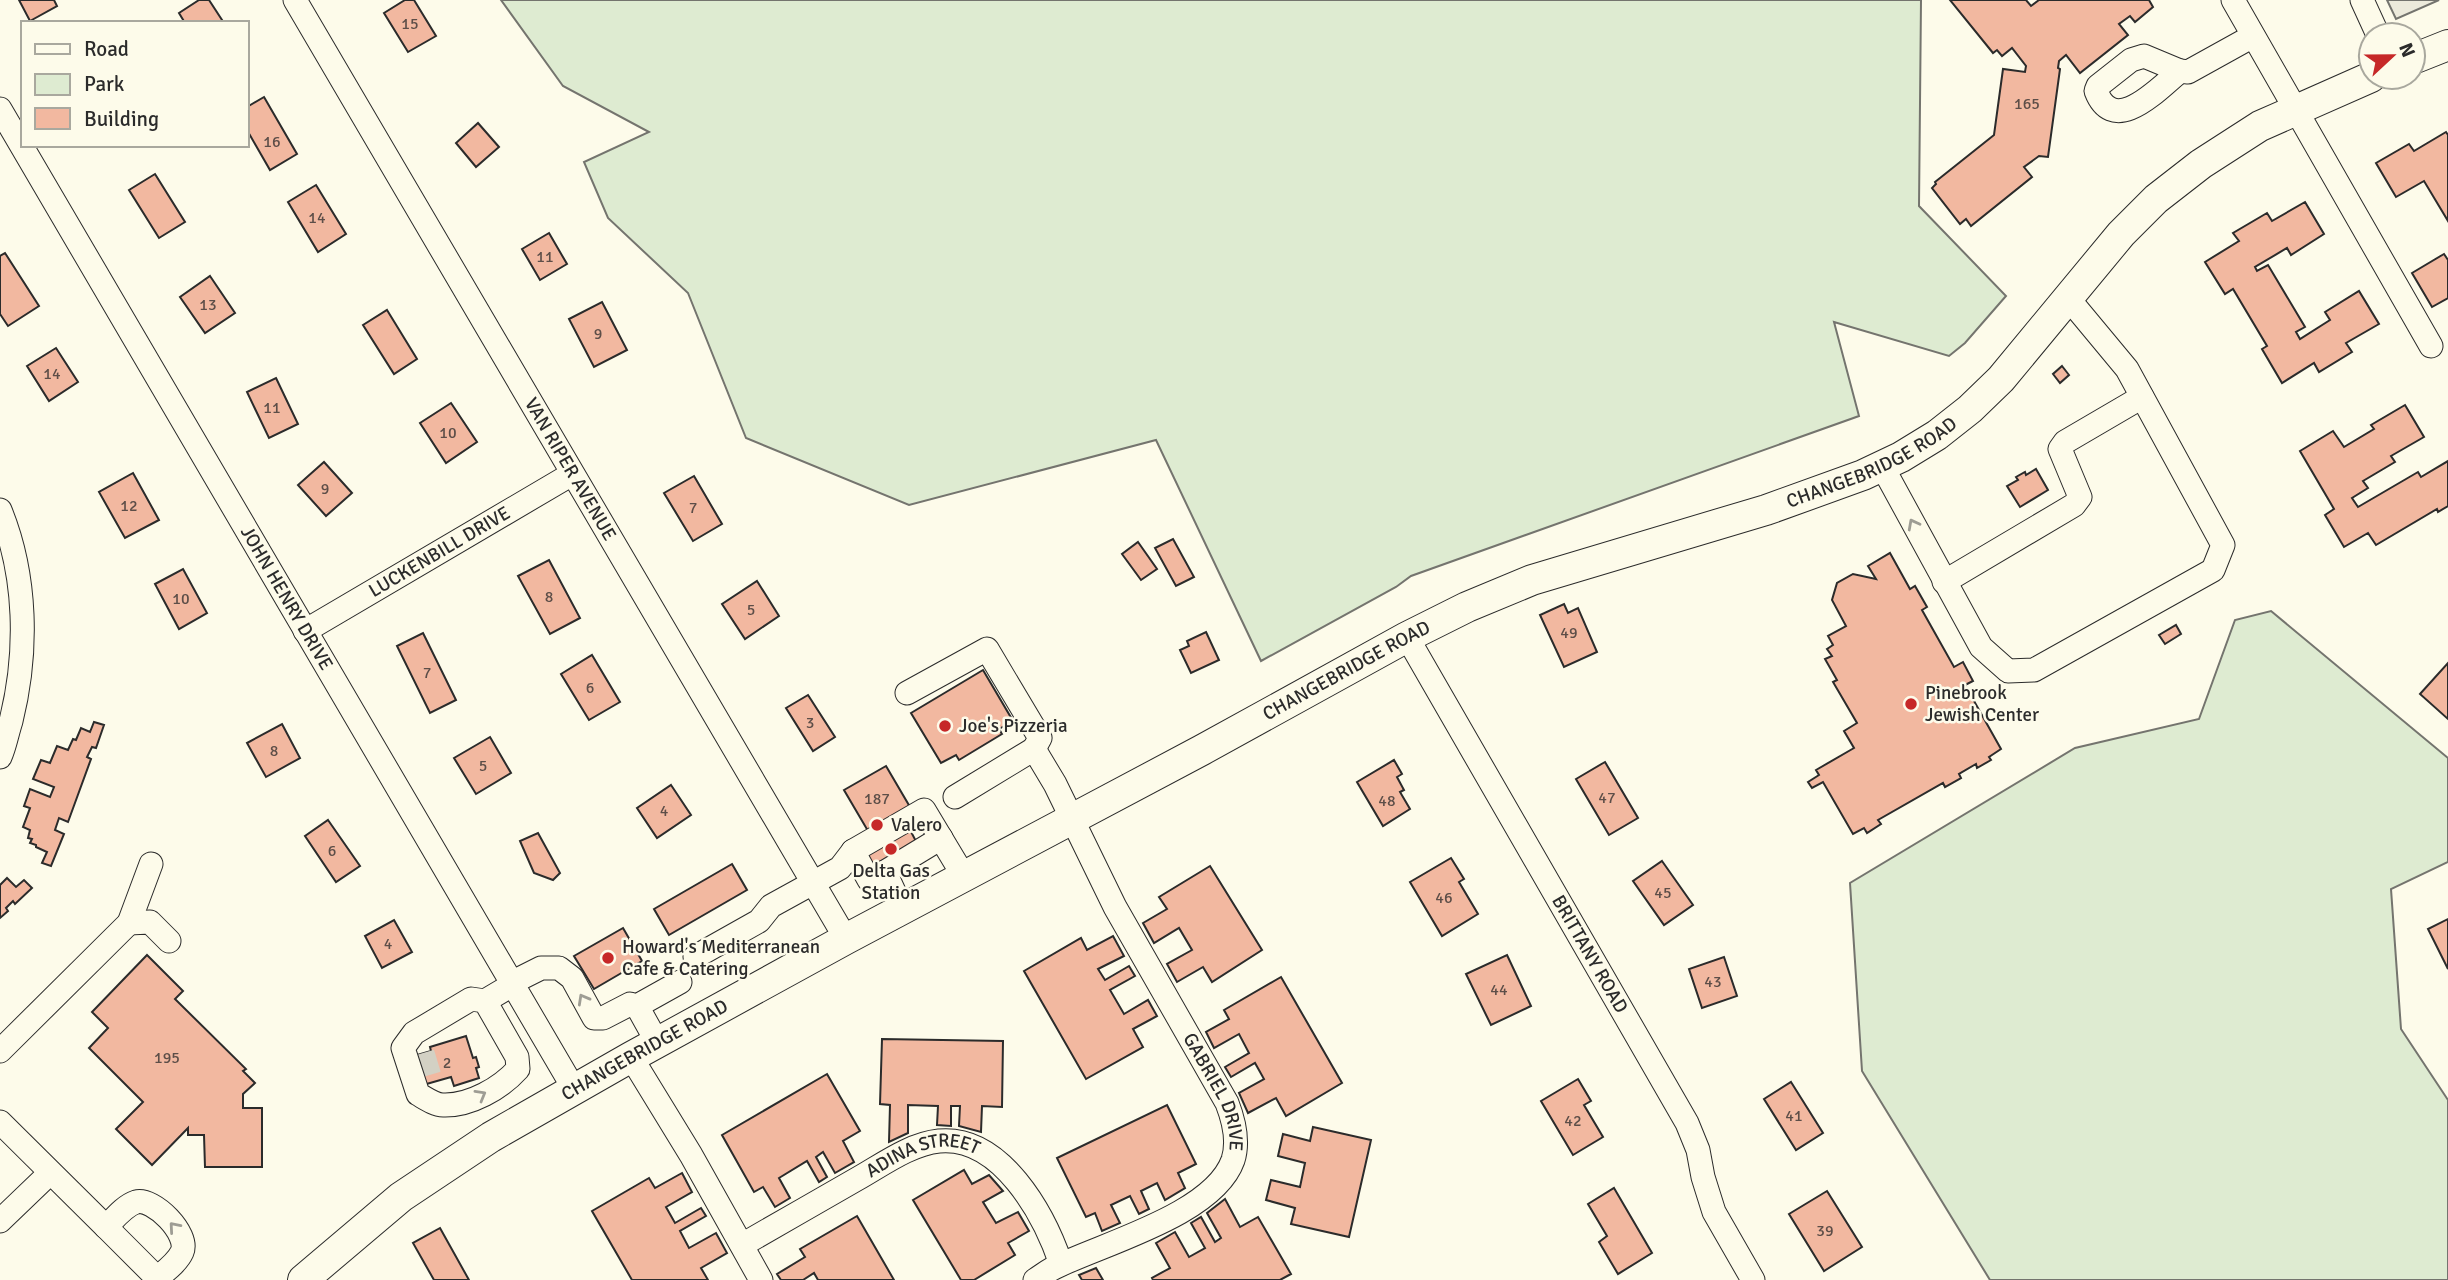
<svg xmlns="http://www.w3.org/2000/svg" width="2448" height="1280" viewBox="0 0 2448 1280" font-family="Signika,sans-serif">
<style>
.green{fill:#deebd1;stroke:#74746e;stroke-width:2}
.parking{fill:#eceadb;stroke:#74746e;stroke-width:2}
.building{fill:#f2b8a0;stroke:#2b2b2b;stroke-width:2}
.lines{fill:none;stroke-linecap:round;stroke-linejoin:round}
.minor-tunnel{stroke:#d3d1c4;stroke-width:23;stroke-dasharray:23 11;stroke-linecap:butt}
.minor-casing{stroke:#2b2b2b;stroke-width:25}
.major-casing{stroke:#2b2b2b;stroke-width:32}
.minor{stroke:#fdfbea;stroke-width:23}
.major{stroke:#fdfbea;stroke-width:30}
.oneway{stroke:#9e9d94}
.poi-dot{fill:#c62828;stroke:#fdfbea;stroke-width:2.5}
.labels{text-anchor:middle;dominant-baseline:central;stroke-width:5;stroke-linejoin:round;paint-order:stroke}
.number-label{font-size:16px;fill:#5d4e48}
.street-label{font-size:19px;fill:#2b2b2b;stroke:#fdfbea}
.poi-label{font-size:19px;fill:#2b2b2b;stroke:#fdfbea;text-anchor:start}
</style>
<rect width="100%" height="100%" fill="#fdfbea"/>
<g class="green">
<path d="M501,0H1921L1919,206L2006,296L1965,343L1949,356L1834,322L1859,416L1411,576L1396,587L1261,661L1156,440L909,505L746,438L688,293L608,218L584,162L649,132L563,86Z"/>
<path d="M2271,611L2448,758V862L2391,889L2401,1029L2448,1100V1280H1990L1862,1071L1850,883L2075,748L2199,719L2235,620Z"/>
</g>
<path class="parking" d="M2387,0H2439L2396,19Z"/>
<g class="building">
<path d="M19,0H54L57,6L30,21Z"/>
<path d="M199,0H209L224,23H185L179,13Z"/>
<path d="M405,0H414L436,36L408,52L384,13Z"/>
<path d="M1950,0H2026L2031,6L2039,0H2149L2153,7L2135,22L2130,16L2119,24L2128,35L2080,73L2066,55L2059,61L2058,68L2060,69L2048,157L2039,156L2024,167L2032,177L1971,226L1966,219L1960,224L1932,188L1936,184L1935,182L1994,135L2003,69L2025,72L2026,66L2012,48L2002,56L1997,50L1993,53Z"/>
<path d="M264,97L297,154L270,170L247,130V107Z"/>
<path d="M478,123L499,147L476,167L456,143Z"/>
<path d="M2446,132L2448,135V221L2424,181L2396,197L2376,163L2409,144L2414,151Z"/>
<path d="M155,174L185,222L159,238L129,190Z"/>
<path d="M316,185L346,234L318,252L288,202Z"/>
<path d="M2305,202L2324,234L2291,255L2287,248L2255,267L2257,271L2268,265L2305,327L2296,332L2300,339L2330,320L2325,312L2359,291L2379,324L2346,343L2352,352L2319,372L2314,363L2282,383L2262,349L2267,346L2233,289L2225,294L2205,262L2239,241L2233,233L2267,213L2272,221Z"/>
<path d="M549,233L567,264L540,280L522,249Z"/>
<path d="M5,253L39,306L8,326L0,314V256Z"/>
<path d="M2444,254L2448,260V298L2432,307L2412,273Z"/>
<path d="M210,276L235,313L205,333L180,297Z"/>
<path d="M602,302L627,350L594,367L569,319Z"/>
<path d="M387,310L417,359L394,374L363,325Z"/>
<path d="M56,348L78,382L49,401L27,366Z"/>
<path d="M2062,366L2069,375L2060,383L2053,374Z"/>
<path d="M276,378L298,424L269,438L247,392Z"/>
<path d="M451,403L477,442L446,463L420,423Z"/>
<path d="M2405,405L2424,437L2391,456L2395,462L2363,481L2368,488L2352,498L2358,507L2418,472L2421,477L2448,461V506L2438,512L2437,509L2376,545L2368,533L2344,547L2325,515L2334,509L2300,451L2333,431L2344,447L2374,429L2371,425Z"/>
<path d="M324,462L352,493L326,516L298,485Z"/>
<path d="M2036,469L2048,490L2020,507L2007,486L2018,480L2016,477L2025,472L2026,475Z"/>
<path d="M133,473L159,520L125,538L99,492Z"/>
<path d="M694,476L722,524L693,541L664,493Z"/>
<path d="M1173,539L1194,577L1176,586L1155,548Z"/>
<path d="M1138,542L1157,569L1141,580L1122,554Z"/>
<path d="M1890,553L1910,589L1915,586L1927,607L1922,610L1954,667L1963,662L1973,681L1965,685L2001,749L1989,757L1991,760L1977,768L1976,764L1959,774L1961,778L1945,787L1943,783L1878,820L1881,824L1867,833L1864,828L1853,834L1823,782L1812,788L1808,782L1819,775L1816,770L1854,748L1844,731L1857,723L1833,682L1837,680L1825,659L1832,656L1827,649L1833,645L1828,636L1846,626L1832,600L1837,583L1853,574L1876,579L1868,566Z"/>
<path d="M549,560L580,618L550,634L518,576Z"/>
<path d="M183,569L207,613L179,629L155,584Z"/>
<path d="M757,581L779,616L745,639L722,604Z"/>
<path d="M1564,604L1568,613L1578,608L1597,652L1564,667L1540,615Z"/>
<path d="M2176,625L2181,634L2165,644L2159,635Z"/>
<path d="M1206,632L1219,660L1191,673L1180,650L1189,646L1187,641Z"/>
<path d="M423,633L456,700L430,713L397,646Z"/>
<path d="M592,655L620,702L589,720L561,674Z"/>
<path d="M2448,663V719L2420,694Z"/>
<path d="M983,670L1013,721L999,729L1002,734L959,760L956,755L941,763L911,713Z"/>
<path d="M808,695L835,737L813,751L786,708Z"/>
<path d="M94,722L104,725L96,748L92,747L87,757L91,759L68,822L59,818L55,830L64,834L51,866L42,863L47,852L36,847V845L30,843L32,839L28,838L30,830L23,827L30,808L24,806L30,789L50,797L54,787L33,779L41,760L50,763L57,746L68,750L73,739L76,740L81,728L90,732Z"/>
<path d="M282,724L300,758L266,777L247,743Z"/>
<path d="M490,737L511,773L476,794L454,758Z"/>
<path d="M1394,760L1402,774L1397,777L1404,790L1400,792L1410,809L1383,826L1357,782Z"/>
<path d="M1605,762L1638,818L1609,835L1576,779Z"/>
<path d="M886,766L910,807L868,831L844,790Z"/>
<path d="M671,785L691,815L657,838L637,808Z"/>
<path d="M328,820L360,866L336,882L305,836Z"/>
<path d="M908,826L919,847L875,872L863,852Z"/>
<path d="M538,833L560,873L553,880L534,873L520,841Z"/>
<path d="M1451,858L1464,879L1459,882L1478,914L1442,936L1410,882Z"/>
<path d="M1662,861L1693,905L1664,925L1633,881Z"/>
<path d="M732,864L747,890L669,935L654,909Z"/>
<path d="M1210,866L1262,950L1212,982L1203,967L1177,982L1167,964L1192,950L1179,928L1154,943L1143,923L1167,909L1159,897Z"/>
<path d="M7,878L16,887L24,880L32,888L15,904L13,901L6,908L8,911L0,918V885Z"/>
<path d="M2448,919V969L2428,929Z"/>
<path d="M394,920L412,952L382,968L365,936Z"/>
<path d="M623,928L642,961L594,989L574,956Z"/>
<path d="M1113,936L1124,956L1098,969L1105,980L1129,966L1135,976L1110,990L1124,1014L1148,1000L1157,1016L1133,1029L1143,1047L1086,1079L1024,971L1081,938L1087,950Z"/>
<path d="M147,955L183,991L175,999L246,1069L243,1071L255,1083L243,1094V1108H262V1167H205L204,1135H188V1128L152,1165L116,1129L143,1102L89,1048L108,1028L92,1012Z"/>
<path d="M1507,955L1531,1006L1491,1025L1466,974Z"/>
<path d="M1724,957L1737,996L1702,1008L1689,969Z"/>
<path d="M1281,977L1342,1083L1286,1116L1276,1098L1248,1113L1239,1093L1264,1079L1255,1063L1231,1077L1225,1067L1249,1053L1239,1034L1214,1048L1206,1032L1229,1019L1224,1010Z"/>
<path d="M466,1036L473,1058L476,1057L479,1067L476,1068L479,1078L454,1086L451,1077L423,1085L414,1056L431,1051L430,1047Z"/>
<path d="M882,1039L1003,1041L1002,1107L982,1106L981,1132L959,1126L960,1106H951V1126L937,1125L938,1106L908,1105V1133L889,1142L890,1105L880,1104Z"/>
<path d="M827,1074L860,1131L843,1141L854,1162L835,1173L823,1152L816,1157L827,1177L819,1182L807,1161L779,1178L790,1198L775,1207L763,1187L754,1192L722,1135Z"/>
<path d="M1578,1079L1591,1101L1584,1105L1603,1137L1573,1155L1541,1101Z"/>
<path d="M1791,1082L1823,1133L1796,1150L1764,1099Z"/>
<path d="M1167,1105L1196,1164L1178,1173L1185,1188L1165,1200L1157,1183L1141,1191L1149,1209L1139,1214L1130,1196L1111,1205L1120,1223L1102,1231L1095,1213L1086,1217L1057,1158Z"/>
<path d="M1313,1127L1371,1140L1349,1237L1291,1224L1295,1208L1266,1200L1271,1180L1300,1187L1305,1163L1278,1156L1283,1134L1310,1141Z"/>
<path d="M964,1170L972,1184L989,1175L1003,1191L983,1202L996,1223L1018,1212L1029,1231L1008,1243L1015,1255L974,1280H961L913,1200Z"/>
<path d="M682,1173L692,1192L666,1207L675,1223L701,1208L706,1216L680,1231L689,1248L716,1233L727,1253L701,1268L708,1280H632L592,1211L649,1178L655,1188Z"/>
<path d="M1614,1188L1652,1253L1618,1274L1599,1242L1607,1236L1588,1204Z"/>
<path d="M1827,1191L1862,1247L1824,1271L1789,1214Z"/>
<path d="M1225,1199L1240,1227L1258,1217L1291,1274L1280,1280H1153L1152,1278L1170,1268L1156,1243L1175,1232L1189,1257L1205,1248L1191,1223L1201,1217L1215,1242L1221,1238L1207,1213Z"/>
<path d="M857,1216L894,1280H818L814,1273L803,1280H781L777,1274L805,1257L800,1249Z"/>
<path d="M440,1228L469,1280H434L413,1243Z"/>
<path d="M1096,1268L1103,1280H1082L1079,1275Z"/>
</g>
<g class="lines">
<path class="minor-tunnel" d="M423,1053L432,1083"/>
<defs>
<g id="minor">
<path id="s1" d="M295,0L846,939"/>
<path d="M2233,0L2431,346"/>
<path d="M2362,0L2378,35"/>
<path d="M2144,56L2180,71C2159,88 2114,138 2096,91L2098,86L2131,60Z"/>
<path d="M2180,71L2188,72L2253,36"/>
<path id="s2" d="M0,109L574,1089"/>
<path d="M1882,466L1981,647L2008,671L2034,670L2213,570L2223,545L2127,369L2068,298"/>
<path d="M0,510C27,576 28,653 11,721C7,733 5,746 0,757"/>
<path d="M1944,582L2074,505L2080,497L2060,449L2065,442L2142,397"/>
<path id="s3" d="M305,631L572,474"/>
<path id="s4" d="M1407,637L1687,1123L1698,1150L1703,1177L1714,1212L1753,1280"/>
<path d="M907,693L987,649L1040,738L1034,749"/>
<path id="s5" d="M955,797L1034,749L1055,784L1115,907L1227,1103C1234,1121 1239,1141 1233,1160C1214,1214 1105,1243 1058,1266C1050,1269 1043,1275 1035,1280"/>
<path d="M853,851L869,880L885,872L902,909"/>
<path d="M885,872L941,838"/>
<path d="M129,923L150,922L169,941"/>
<path d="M695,957L759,921L771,906L840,868L853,851L924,810L963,875"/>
<path d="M511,983L541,968H559L572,978L594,1018H603L630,1004L637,1006L680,982"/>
<path d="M485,1001L471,999L414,1033L403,1048L418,1094C425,1098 435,1105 443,1105C470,1106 501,1088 518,1069L517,1057L485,1001L512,985"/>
<path d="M637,1006L657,1042"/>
<path d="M0,1051L129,923L151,864"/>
<path d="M631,1057L691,1155L761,1280"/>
<path d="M0,1122L106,1227C114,1219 124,1206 136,1202C153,1197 190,1234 182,1252C177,1263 164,1272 155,1280"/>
<path d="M0,1221L50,1173"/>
<path d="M106,1227L157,1278"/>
<path id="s6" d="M742,1245C780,1223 819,1201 857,1179C882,1165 910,1144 939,1141C1001,1135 1044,1214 1061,1264"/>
</g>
<g id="major">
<path d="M2413,59L2448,45"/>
<path id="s7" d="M303,1280L401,1197L491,1137L631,1057L846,939L1202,750L1407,637L1467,607L1532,580L1766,510L1863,475L1901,457L1937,435L1970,409L2001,379L2121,234L2156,199L2201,164L2260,126L2371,77"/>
</g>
</defs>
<use href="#minor" class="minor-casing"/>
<use href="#major" class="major-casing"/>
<use href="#minor" class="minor"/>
<use href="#major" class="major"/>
</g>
<defs><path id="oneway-chevron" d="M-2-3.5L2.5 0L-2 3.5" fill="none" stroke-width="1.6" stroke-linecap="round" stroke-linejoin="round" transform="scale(1.75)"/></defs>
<g class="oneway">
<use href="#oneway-chevron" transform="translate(1913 524) rotate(-118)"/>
<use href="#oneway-chevron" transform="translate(583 999) rotate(-119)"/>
<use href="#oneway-chevron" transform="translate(481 1095) rotate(-30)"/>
<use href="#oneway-chevron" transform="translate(174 1227) rotate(-131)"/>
</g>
<g class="poi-dot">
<circle cx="1911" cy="704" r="7"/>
<circle cx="945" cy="726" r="7"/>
<circle cx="877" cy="825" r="7"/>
<circle cx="891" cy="849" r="7"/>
<circle cx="608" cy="958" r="7"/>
</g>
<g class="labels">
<g class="number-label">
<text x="410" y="24">15</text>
<text x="2027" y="104">165</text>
<text x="272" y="142">16</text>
<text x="317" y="218">14</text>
<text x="545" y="257">11</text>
<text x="208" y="305">13</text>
<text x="598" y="334">9</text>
<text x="52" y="374">14</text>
<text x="272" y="408">11</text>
<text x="448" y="433">10</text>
<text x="325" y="489">9</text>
<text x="129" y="506">12</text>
<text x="693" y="508">7</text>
<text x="549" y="597">8</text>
<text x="181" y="599">10</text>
<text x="751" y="610">5</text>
<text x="1569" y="633">49</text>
<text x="427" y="673">7</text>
<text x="590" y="688">6</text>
<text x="810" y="723">3</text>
<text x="274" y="751">8</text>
<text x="483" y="766">5</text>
<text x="1607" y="798">47</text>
<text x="877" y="799">187</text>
<text x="1387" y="801">48</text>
<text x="664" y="811">4</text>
<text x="332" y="851">6</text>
<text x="1663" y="893">45</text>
<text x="1444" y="898">46</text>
<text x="388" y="944">4</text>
<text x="1713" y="982">43</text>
<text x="1499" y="990">44</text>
<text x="167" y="1058">195</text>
<text x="447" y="1063">2</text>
<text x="1794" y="1116">41</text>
<text x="1573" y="1121">42</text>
<text x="1825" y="1231">39</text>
</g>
<g class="street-label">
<text stroke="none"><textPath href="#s7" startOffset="1778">CHANGEBRIDGE ROAD</textPath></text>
<text stroke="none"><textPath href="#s1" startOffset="544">VAN RIPER AVENUE</textPath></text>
<text stroke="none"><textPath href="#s3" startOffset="156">LUCKENBILL DRIVE</textPath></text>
<text stroke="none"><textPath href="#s2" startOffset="567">JOHN HENRY DRIVE</textPath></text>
<text stroke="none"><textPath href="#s7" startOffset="1211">CHANGEBRIDGE ROAD</textPath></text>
<text stroke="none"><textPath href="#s4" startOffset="366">BRITTANY ROAD</textPath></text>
<text stroke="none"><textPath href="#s7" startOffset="413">CHANGEBRIDGE ROAD</textPath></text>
<text stroke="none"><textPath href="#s5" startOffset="481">GABRIEL DRIVE</textPath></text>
<text stroke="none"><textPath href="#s6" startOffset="205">ADINA STREET</textPath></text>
</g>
<g class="poi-label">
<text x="1925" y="693">Pinebrook<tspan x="1925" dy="22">Jewish Center</tspan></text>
<text x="959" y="726">Joe's Pizzeria</text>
<text x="891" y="825">Valero</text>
<text x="891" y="871" text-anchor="middle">Delta Gas<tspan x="891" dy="22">Station</tspan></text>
<text x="622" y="947">Howard's Mediterranean<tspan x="622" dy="22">Cafe &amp; Catering</tspan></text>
</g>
</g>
<rect x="21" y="21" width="228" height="126" fill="#fdfbea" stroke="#a9a89e" stroke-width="2"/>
<rect x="35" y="44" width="35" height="10" fill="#fdfbea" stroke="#a9a89e" stroke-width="2"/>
<text x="84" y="56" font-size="21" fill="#2b2b2b">Road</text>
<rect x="35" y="74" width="35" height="21" fill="#deebd1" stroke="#a9a89e" stroke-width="2"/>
<text x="84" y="91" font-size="21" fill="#2b2b2b">Park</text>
<rect x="35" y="108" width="35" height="21" fill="#f2b8a0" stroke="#a9a89e" stroke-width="2"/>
<text x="84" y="126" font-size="21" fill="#2b2b2b">Building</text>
<g transform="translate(2392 56) rotate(68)"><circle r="33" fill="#fdfbea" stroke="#a9a89e" stroke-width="2"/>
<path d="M0-5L12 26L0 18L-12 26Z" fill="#c62828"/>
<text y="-10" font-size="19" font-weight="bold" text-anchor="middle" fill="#2b2b2b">N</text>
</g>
</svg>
